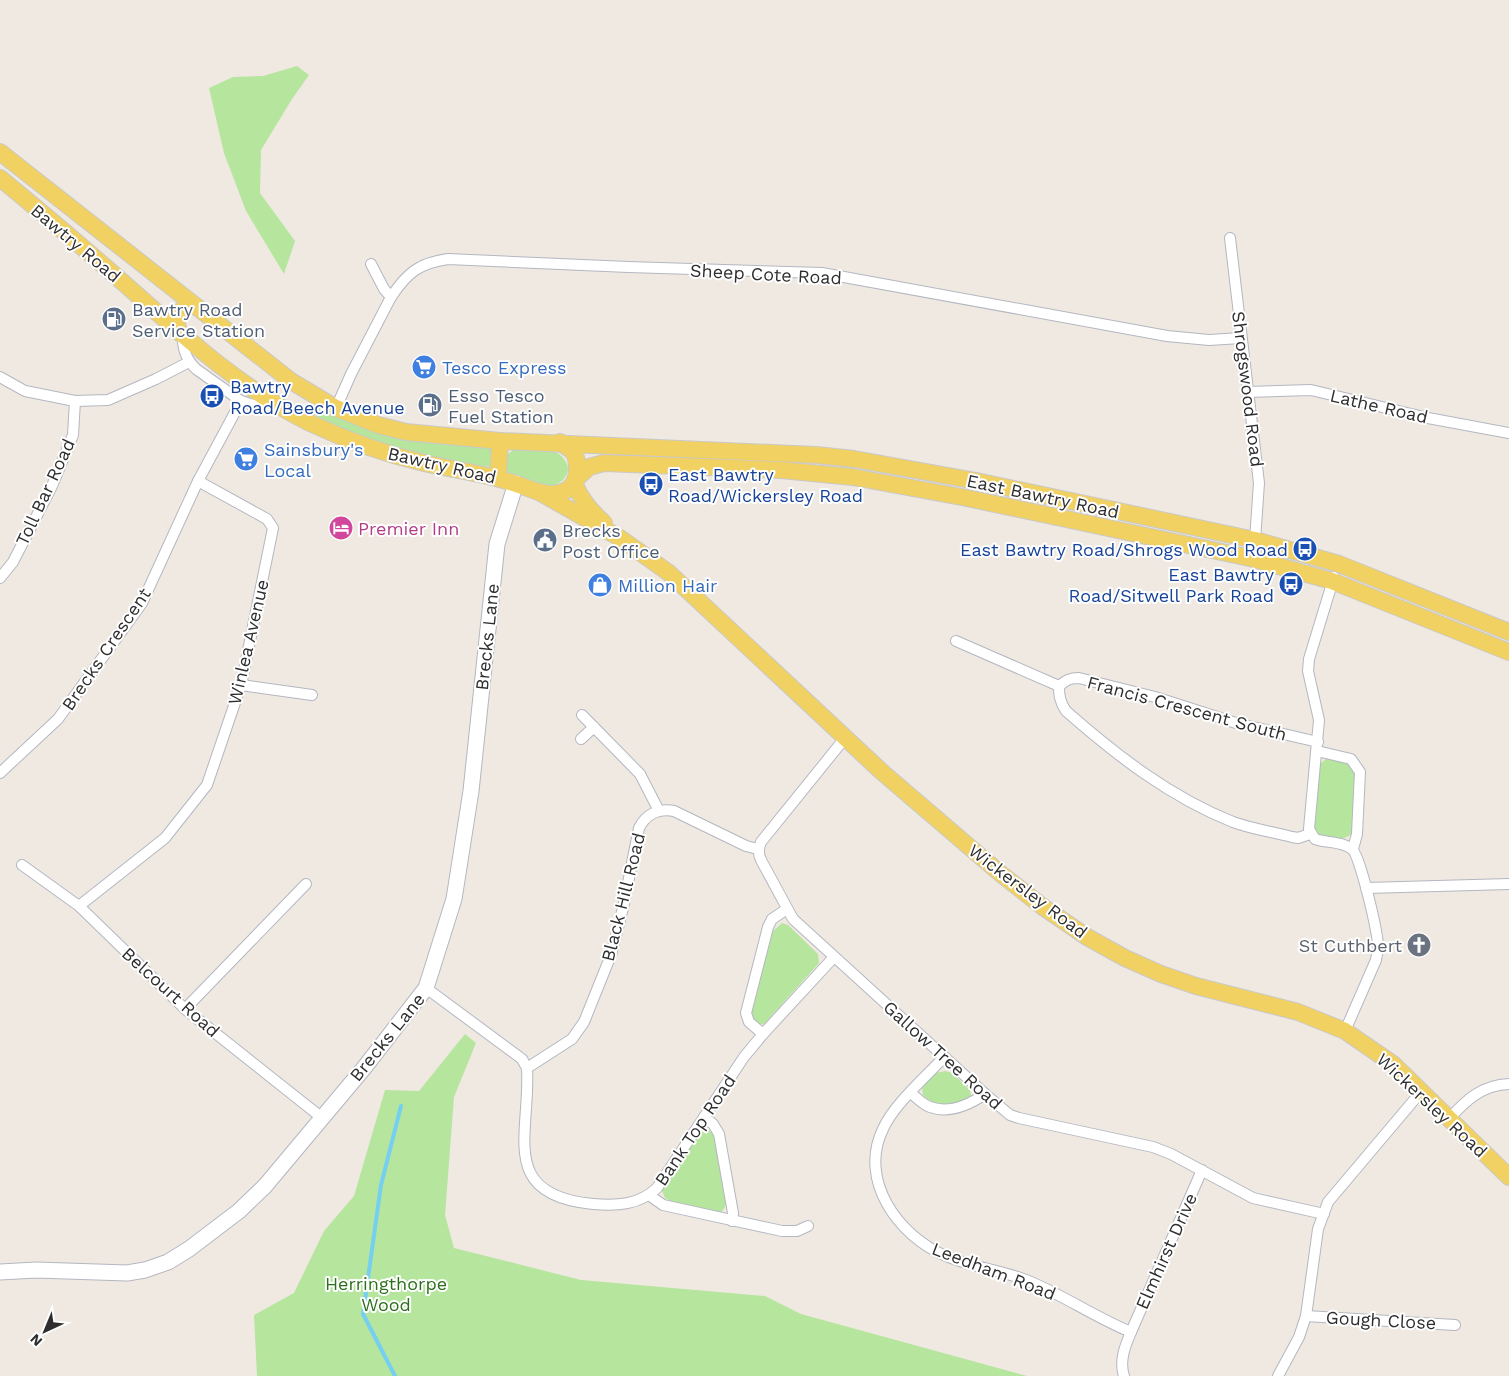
<svg xmlns="http://www.w3.org/2000/svg" width="1509" height="1376" viewBox="0 0 1509 1376" font-family="'Work Sans',sans-serif">
<style>
.green{fill:#b6e59e}
.lines{fill:none;stroke-linecap:round;stroke-linejoin:round}
.stream{stroke:#75cff0;stroke-width:4}
.street-casing{stroke:#b4b7c1;stroke-width:12}
.secondary-casing{stroke:#b4b7c1;stroke-width:17}
.primary-casing{stroke:#c9c9c9;stroke-width:18}
.street{stroke:#fff;stroke-width:10}
.secondary{stroke:#fff;stroke-width:15}
.primary{stroke:#f2d163;stroke-width:16}
.labels{text-anchor:middle;dominant-baseline:central;stroke-width:4;stroke-linejoin:round;paint-order:stroke}
.street-label{font-size:18px;fill:#2e2e2e;stroke:#fff}
.service-label{font-size:18px;fill:#4e5e75;stroke:#fff;text-anchor:start}
.shop-label{font-size:18px;fill:#366cbe;stroke:#fff;text-anchor:start}
.transit-label{font-size:18px;fill:#164399;stroke:#fff;text-anchor:start}
.hotel-label{font-size:18px;fill:#b23c85;stroke:#fff;text-anchor:start}
.worship-label{font-size:18px;fill:#5b616d;stroke:#fff;text-anchor:end}
.park-label{font-size:18px;fill:#2c6e1b;stroke:#fff}
</style>
<rect width="100%" height="100%" fill="#efe9e1"/>
<g class="green">
<path d="M297,66L309,75L292,99L261,150L260,193L295,241L284,274L246,211L224,153L209,88L233,77L263,76Z"/>
<path d="M319,406L493,448L490,467C429,462 369,443 314,415Z"/>
<path d="M514,449C526,450 542,448 553,451C560,453 564,458 567,464C571,475 561,484 551,486C544,487 512,477 507,472C505,470 504,467 503,465L507,455Z"/>
<path d="M1327,758C1334,759 1345,760 1350,764C1361,774 1354,816 1353,830C1348,844 1329,837 1317,834L1312,826L1320,764Z"/>
<path d="M782,923L788,925L818,954L819,963L764,1024H759L752,1019L751,1012L773,931Z"/>
<path d="M465,1034L476,1043L454,1097L445,1215L454,1248L581,1280L765,1296L801,1314L1027,1376H257L254,1315L294,1293L324,1231L354,1196L385,1090L419,1091Z"/>
<path d="M945,1071L952,1073L970,1090L971,1096C957,1108 935,1108 923,1095L922,1088L936,1073Z"/>
<path d="M705,1128L713,1132L716,1137L726,1205L721,1213H717L672,1202L665,1198L662,1191L701,1130Z"/>
</g>
<g class="lines">
<path class="stream" d="M395,1376L363,1314L381,1185L401,1106"/>
<defs>
<g id="street">
<path d="M1230,238L1259,483L1255,540L1250,558"/>
<path d="M371,264L384,289L391,297"/>
<path d="M183,335C182,349 186,359 196,369L241,401L253,405H276"/>
<path d="M0,377L25,391L75,401L108,400L156,379L189,362"/>
<path d="M1247,392L1311,390L1428,418L1509,433"/>
<path d="M336,408L351,374L391,297C407,273 419,263 448,259L628,267L822,273L1167,336L1209,340L1241,338"/>
<path d="M1334,577L1309,659L1308,671L1319,720L1309,829L1315,839C1326,843 1342,841 1352,849C1360,855 1379,936 1378,949C1378,953 1376,957 1376,960L1345,1031"/>
<path d="M0,578L13,562L52,486L73,435L75,401"/>
<path d="M956,641L1059,686"/>
<path d="M241,685L312,695"/>
<path d="M1059,686C1059,696 1060,702 1066,711C1116,755 1170,797 1233,822C1252,829 1273,832 1292,837L1298,838L1310,834"/>
<path d="M1059,686C1066,680 1070,678 1079,678L1155,697L1236,723L1318,742"/>
<path d="M582,715L640,774L659,811"/>
<path d="M845,738L761,842C758,849 758,854 761,860L793,919L985,1094L1010,1115L1019,1118L1153,1147L1171,1154L1253,1198L1324,1214"/>
<path d="M581,739L594,727"/>
<path d="M1317,751L1351,759L1360,772L1357,834L1353,849"/>
<path d="M0,773L58,719L142,603L198,481L241,401"/>
<path d="M22,865L79,906L185,1009L321,1117"/>
<path d="M1366,888L1509,884"/>
<path d="M79,906L165,838L207,785L241,685L273,528L267,519L198,481"/>
<path d="M426,988L522,1059L527,1068C531,1133 497,1195 593,1204C617,1206 639,1205 657,1188L744,1057L763,1034L834,957"/>
<path d="M185,1009L306,884"/>
<path d="M763,1034L749,1022L746,1013L768,927L772,919L787,909"/>
<path d="M944,1057C926,1077 894,1104 883,1129C858,1180 898,1236 946,1256C971,1267 1000,1270 1026,1280C1062,1294 1094,1317 1131,1332C1125,1346 1119,1361 1124,1376"/>
<path d="M527,1068L572,1039L584,1022L611,955L623,908L639,828C646,814 659,808 674,811L746,846L758,849"/>
<path d="M911,1093C917,1098 922,1104 930,1107C949,1114 969,1105 985,1094"/>
<path d="M704,1117L713,1124L719,1134L733,1213L732,1221"/>
<path d="M1449,1119C1466,1100 1482,1085 1509,1084"/>
<path d="M649,1195L663,1205L782,1231H797L808,1226"/>
<path d="M1306,1316L1455,1325"/>
<path d="M1131,1332L1202,1170"/>
<path d="M1278,1376L1299,1337L1306,1316L1318,1229L1328,1202L1420,1093"/>
</g>
<path id="secondary" d="M0,1272L36,1270L127,1273L145,1270L168,1262L189,1249L239,1211L265,1186L364,1068L426,988L454,899L471,791L497,544L516,483"/>
<g id="primary">
<path d="M0,152L291,381L336,408L378,425L406,432L500,441L816,455L854,459L976,481L1255,540L1339,564L1509,632"/>
<path d="M0,178C46,216 91,254 135,293C189,341 245,391 310,423C346,440 385,454 424,463C460,471 495,475 530,489C550,497 577,497 577,469C577,462 577,456 572,451C569,448 564,445 560,442"/>
<path d="M180,333C175,322 175,315 185,307L195,306"/>
<path d="M498,477L500,441"/>
<path d="M576,479L589,467L604,463L781,470L853,477L967,498L1250,558L1332,581L1509,652"/>
<path d="M574,483C581,500 591,511 604,523"/>
<path d="M539,492L620,538L669,573L882,772L1001,874L1043,907L1087,937L1125,958L1161,974L1196,986L1298,1012L1345,1031L1393,1064L1509,1177"/>
</g>
</defs>
<use href="#street" class="street-casing"/>
<use href="#secondary" class="secondary-casing"/>
<use href="#primary" class="primary-casing"/>
<use href="#street" class="street"/>
<use href="#secondary" class="secondary"/>
<use href="#primary" class="primary"/>
</g>
<defs>
<symbol id="fuel-disc" viewBox="-11 -11 22 22"><circle r="9.5" fill="#5c6f8a" stroke="#fff"/><path d="M-5.5-6h7V0h2V4h1.3V-2.5L3-4.5l.8-.8L6-3V5H2.5V1h-1V6h-7ZM-4.2-4.7v3.2H.2V-4.7Z" fill="#fff"/></symbol>
<symbol id="supermarket-disc" viewBox="-11 -11 22 22"><circle r="9.5" fill="#3f7fe0" stroke="#fff"/><path d="M-6-5.5h2.5l.6 2H6L4.5 2H-2.5L-4.4-4H-6ZM-1.5 3.2a1.3 1.3 0 1 0 .1 0ZM3 3.2a1.3 1.3 0 1 0 .1 0Z" fill="#fff"/></symbol>
<symbol id="bus-disc" viewBox="-11 -11 22 22"><circle r="9.5" fill="#1a4fb4" stroke="#fff"/><path d="M-5-6H5V4H4V6H2V4H-2V6H-4V4H-5ZM-3.5-4V0h7V-4ZM-3.5 1.2v1.5H-2V1.2ZM2 1.2v1.5H3.5V1.2Z" fill="#fff"/></symbol>
<symbol id="hotel-disc" viewBox="-11 -11 22 22"><circle r="9.5" fill="#d1479c" stroke="#fff"/><path d="M-6-4.5h1.5V1H6V5H4.5V3h-9V5H-6ZM-4 0a1.8 1.8 0 1 1 3.6 0ZM.5 0V-2.5h3Q6-2.5 6 0Z" fill="#fff"/></symbol>
<symbol id="civic-disc" viewBox="-11 -11 22 22"><circle r="9.5" fill="#5c6f8a" stroke="#fff"/><path d="M-.6-6.5H3V-4.5H.6V-3L4-1V1h2V6H-6V1h2V-1L-.6-3ZM-1.2 2.5V6h2.4V2.5Z" fill="#fff"/></symbol>
<symbol id="shop-disc" viewBox="-11 -11 22 22"><circle r="9.5" fill="#3f7fe0" stroke="#fff"/><path d="M-5-2.5h2.3a2.7 3.5 0 0 1 5.4 0H5L5.5 6h-11ZM-1.5-2.5h3a1.5 2.3 0 0 0-3 0Z" fill="#fff"/></symbol>
<symbol id="church-disc" viewBox="-11 -11 22 22"><circle r="9.5" fill="#6b7280" stroke="#fff"/><path d="M-1.2-6h2.4v3.5h3.3v2.4h-3.3V6h-2.4V-.1h-3.3v-2.4h3.3Z" fill="#fff"/></symbol>
</defs>
<g fill-rule="evenodd">
<use href="#fuel-disc" x="100" y="305" width="28" height="28"/>
<use href="#supermarket-disc" x="410" y="353" width="28" height="28"/>
<use href="#bus-disc" x="198" y="382" width="28" height="28"/>
<use href="#fuel-disc" x="416" y="391" width="28" height="28"/>
<use href="#supermarket-disc" x="232" y="445" width="28" height="28"/>
<use href="#bus-disc" x="637" y="470" width="28" height="28"/>
<use href="#hotel-disc" x="327" y="514" width="28" height="28"/>
<use href="#civic-disc" x="531" y="526" width="28" height="28"/>
<use href="#bus-disc" x="1291" y="535" width="28" height="28"/>
<use href="#bus-disc" x="1277" y="570" width="28" height="28"/>
<use href="#shop-disc" x="586" y="571" width="28" height="28"/>
<use href="#church-disc" x="1405" y="931" width="28" height="28"/>
</g>
<g class="labels">
<g class="street-label">
<text transform="translate(76 243) rotate(40)">Bawtry Road</text>
<text transform="translate(766 274) rotate(3)">Sheep Cote Road</text>
<text transform="translate(1248 389) rotate(83)">Shrogswood Road</text>
<text transform="translate(1379 406) rotate(13)">Lathe Road</text>
<text transform="translate(442 465) rotate(13)">Bawtry Road</text>
<text transform="translate(45 492) rotate(-65)">Toll Bar Road</text>
<text transform="translate(1043 496) rotate(12)">East Bawtry Road</text>
<text transform="translate(487 637) rotate(-84)">Brecks Lane</text>
<text transform="translate(248 642) rotate(-77)">Winlea Avenue</text>
<text transform="translate(106 649) rotate(-56)">Brecks Crescent</text>
<text transform="translate(1187 708) rotate(15)">Francis Crescent South</text>
<text transform="translate(1028 891) rotate(37)">Wickersley Road</text>
<text transform="translate(623 897) rotate(-76)">Black Hill Road</text>
<text transform="translate(171 992) rotate(42)">Belcourt Road</text>
<text transform="translate(387 1037) rotate(-51)">Brecks Lane</text>
<text transform="translate(943 1055) rotate(42)">Gallow Tree Road</text>
<text transform="translate(1432 1105) rotate(43)">Wickersley Road</text>
<text transform="translate(695 1130) rotate(-56)">Bank Top Road</text>
<text transform="translate(1166 1251) rotate(-66)">Elmhirst Drive</text>
<text transform="translate(994 1271) rotate(21)">Leedham Road</text>
<text transform="translate(1381 1320) rotate(3)">Gough Close</text>
</g>
<g class="service-label">
<text x="132" y="309">Bawtry Road<tspan x="132" dy="21">Service Station</tspan></text>
<text x="448" y="395">Esso Tesco<tspan x="448" dy="21">Fuel Station</tspan></text>
<text x="562" y="530">Brecks<tspan x="562" dy="21">Post Office</tspan></text>
</g>
<g class="shop-label">
<text x="442" y="367">Tesco Express</text>
<text x="264" y="449">Sainsbury's<tspan x="264" dy="21">Local</tspan></text>
<text x="618" y="585">Million Hair</text>
</g>
<g class="transit-label">
<text x="230" y="386">Bawtry<tspan x="230" dy="21">Road/Beech Avenue</tspan></text>
<text x="668" y="474">East Bawtry<tspan x="668" dy="21">Road/Wickersley Road</tspan></text>
<text x="1288" y="549" text-anchor="end">East Bawtry Road/Shrogs Wood Road</text>
<text x="1274" y="574" text-anchor="end">East Bawtry<tspan x="1274" dy="21">Road/Sitwell Park Road</tspan></text>
</g>
<g class="hotel-label">
<text x="358" y="528">Premier Inn</text>
</g>
<g class="worship-label">
<text x="1402" y="945">St Cuthbert</text>
</g>
<g class="park-label">
<text x="386" y="1283">Herringthorpe<tspan x="386" dy="21">Wood</tspan></text>
</g>
</g>
<g transform="translate(45 1331) rotate(224)" stroke="#ffffff" stroke-width="4" paint-order="stroke">
<path d="M0-4L9 19L0 12L-9 19Z" fill="#2e2e2e"/>
<text y="-8" font-size="14" font-weight="bold" text-anchor="middle" fill="#2e2e2e">N</text>
</g>
</svg>
